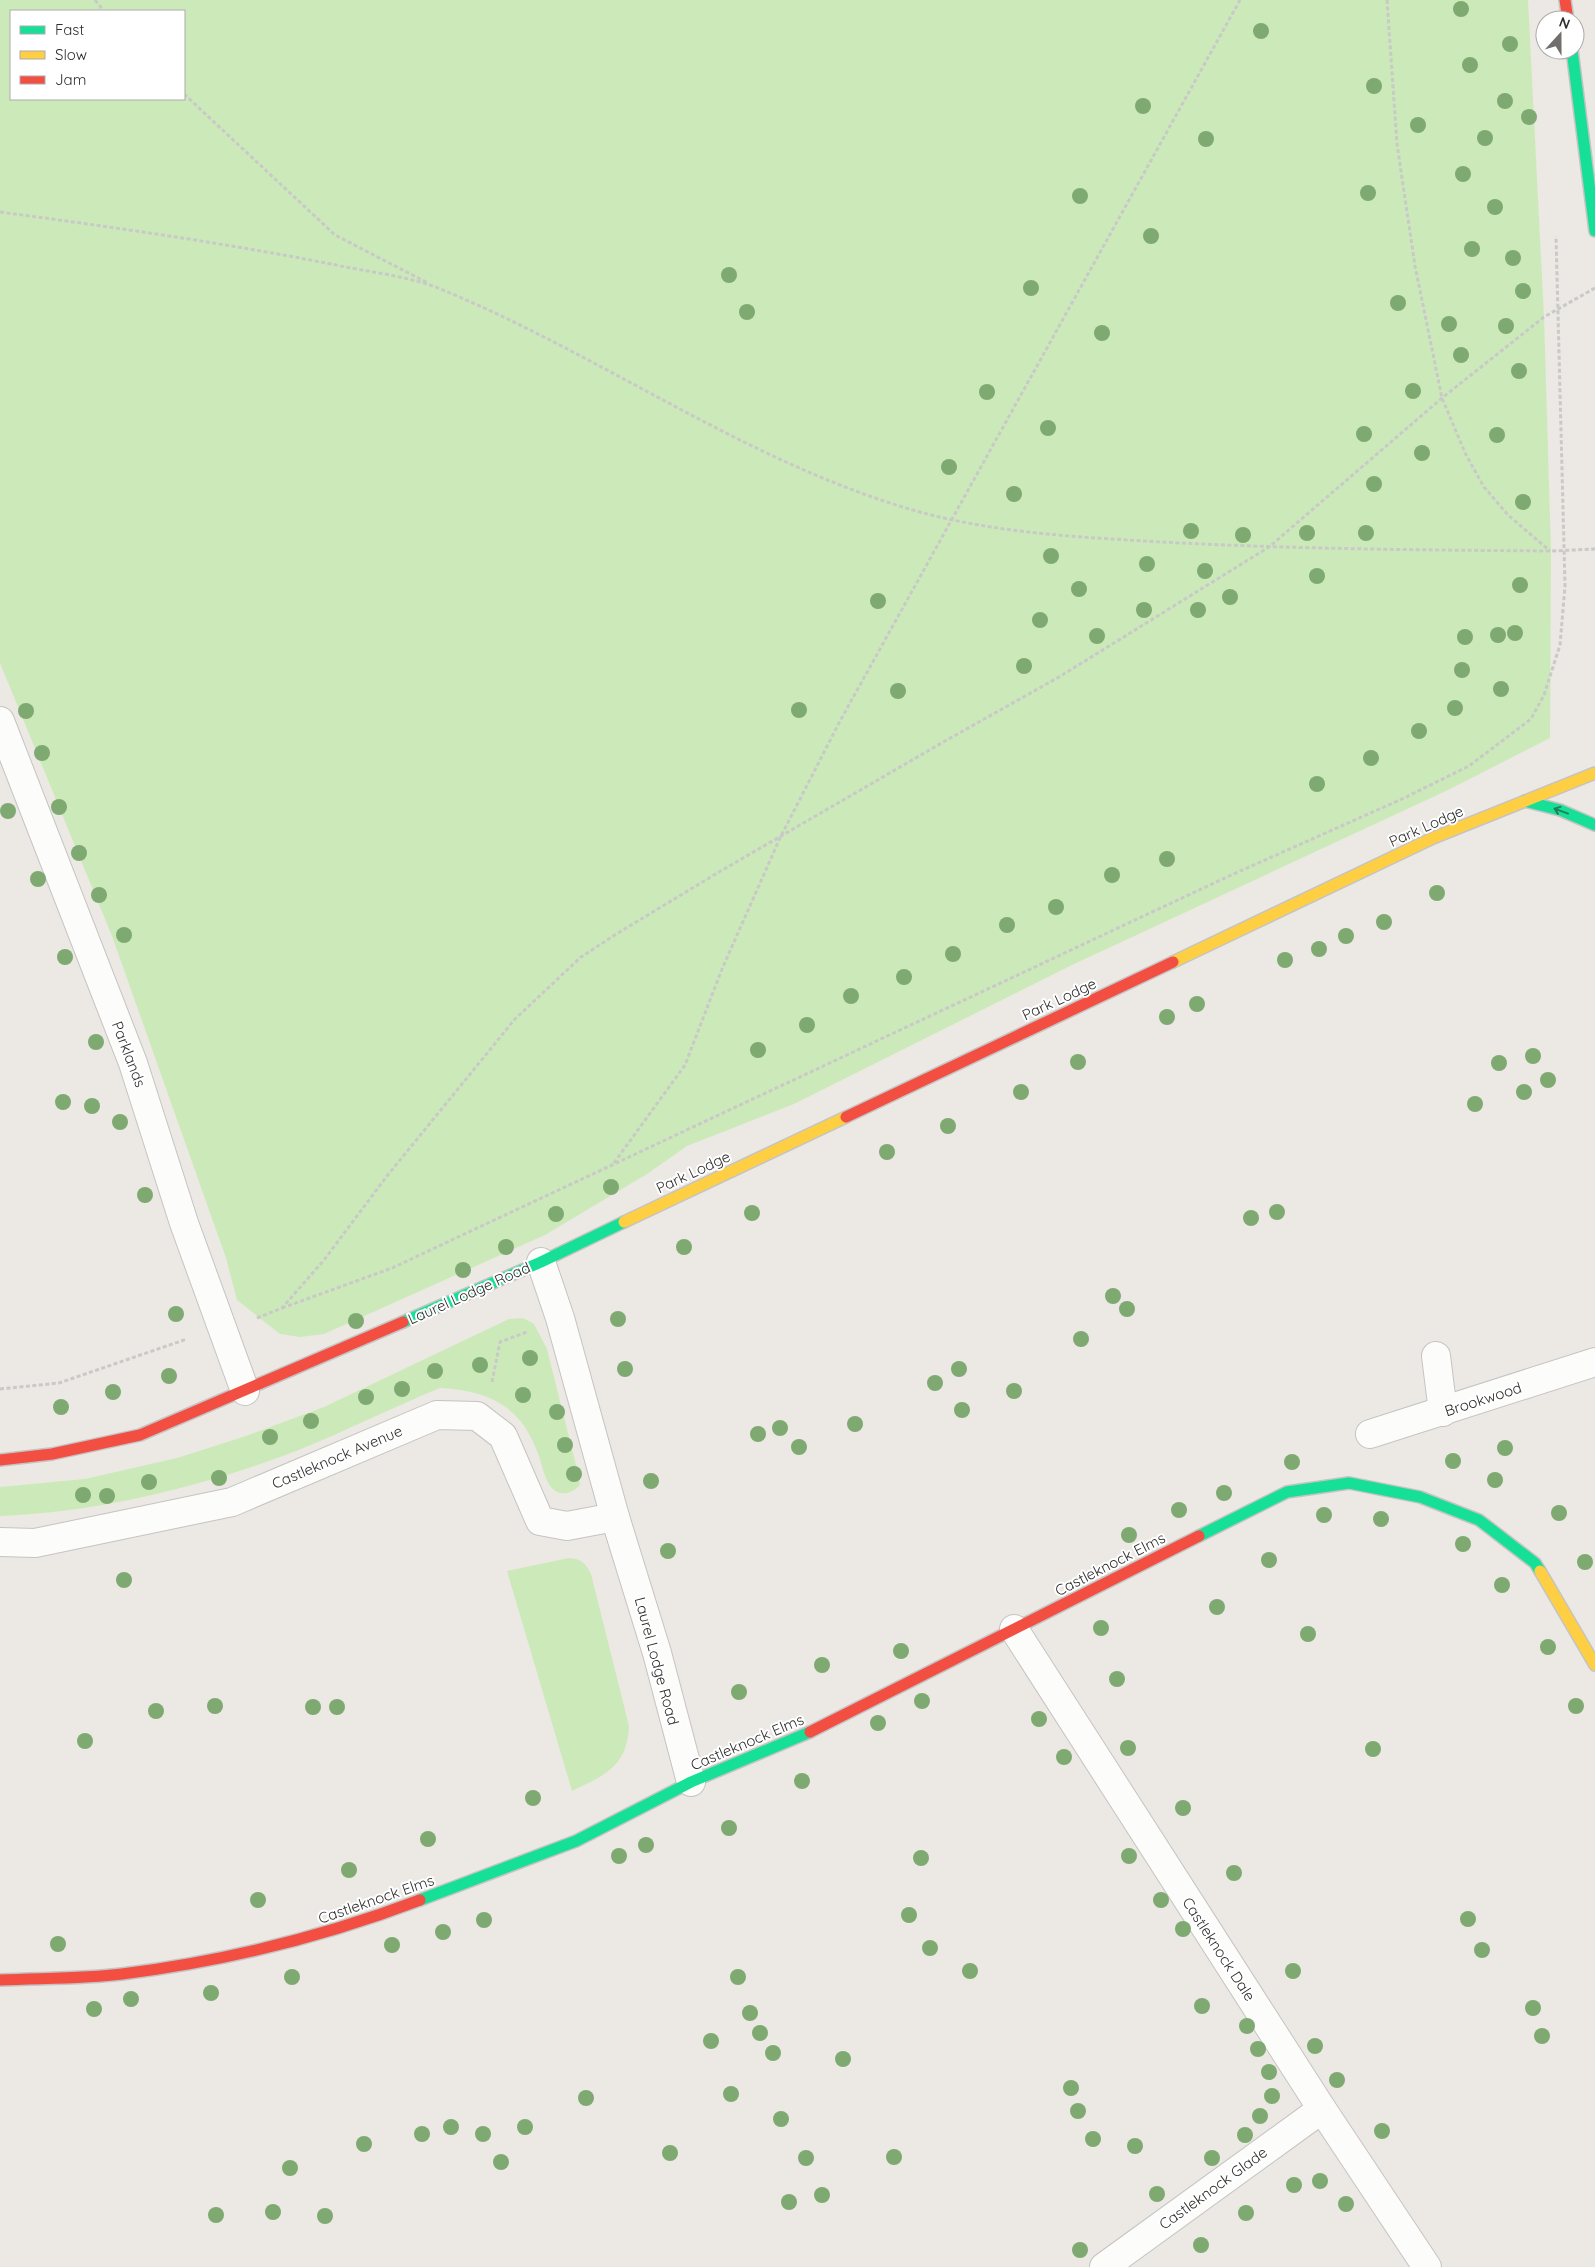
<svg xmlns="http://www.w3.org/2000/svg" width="1595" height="2267" viewBox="0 0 1595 2267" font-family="Quicksand,sans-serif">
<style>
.green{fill:#cceab9;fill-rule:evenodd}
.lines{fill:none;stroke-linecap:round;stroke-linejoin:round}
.street-casing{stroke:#c5c4c4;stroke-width:30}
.fast-casing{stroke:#c5c4c4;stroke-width:14}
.slow-casing{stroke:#c5c4c4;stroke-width:14}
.jam-casing{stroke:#c5c4c4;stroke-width:14}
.path{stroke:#c9c9c8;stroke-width:3;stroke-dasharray:4 2.5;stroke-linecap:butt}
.street{stroke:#fcfcfb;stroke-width:28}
.fast{stroke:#16e098;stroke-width:11}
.slow{stroke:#ffcf43;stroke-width:11}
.jam{stroke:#f24e42;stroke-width:11}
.tree{fill:#7ea971}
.oneway{stroke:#237e5e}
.labels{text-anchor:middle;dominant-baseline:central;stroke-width:4;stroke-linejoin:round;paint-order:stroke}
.street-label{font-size:15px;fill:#2e2e2e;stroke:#fff}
</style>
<rect width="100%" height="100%" fill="#ece8e3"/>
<g class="green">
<path d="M0,0H1528L1544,317L1551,551L1550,738L1448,790L1072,965L794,1104L687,1146L647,1174L545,1235L324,1334L300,1337L280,1334L237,1300L226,1258L112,936L0,663ZM11,11H184V99H11Z"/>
<path d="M523,1318L534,1324L547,1349L579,1477L580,1485C572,1494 559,1497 551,1487C543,1477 542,1462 537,1451C520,1405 486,1390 440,1388C393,1407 348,1430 301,1449C209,1485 100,1512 0,1516V1487L85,1479L177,1458L246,1436L324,1407L509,1319Z"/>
<path d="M569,1558C582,1559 586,1564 591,1574L629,1726C627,1767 605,1775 572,1791L507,1571Z"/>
</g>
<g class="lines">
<defs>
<g id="street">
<path d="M0,721L133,1063L184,1223L245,1391"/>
<path d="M541,1262L560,1318L615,1517L657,1653L691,1782"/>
<path d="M1436,1356L1443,1412"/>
<path d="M1370,1434L1595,1362"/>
<path d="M0,1542L35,1543L232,1502L437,1415L477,1416L503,1436L540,1521L567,1526L615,1517"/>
<path d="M1014,1629L1322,2109L1427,2267"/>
<path d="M1104,2267L1322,2109"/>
</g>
<g id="fast">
<path d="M1572,50L1595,231"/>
<path d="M1525,801L1560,810L1595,825"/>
<path d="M403,1322L541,1262L624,1222"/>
<path d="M1199,1536L1287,1492L1349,1483L1420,1497L1479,1520L1535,1563L1540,1571"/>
<path d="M420,1900L576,1841L691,1782L810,1732"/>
</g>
<g id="slow">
<path d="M1173,962L1433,838L1595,773"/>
<path d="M624,1222L846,1117"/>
<path d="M1540,1571L1595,1665"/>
</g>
<g id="jam">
<path d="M1565,0L1568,20"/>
<path d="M846,1117L1173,962"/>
<path d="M0,1460L52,1454L140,1435L403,1322"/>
<path d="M810,1732L1199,1536"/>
<path d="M0,1980C40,1978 82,1979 122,1974C226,1961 323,1937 420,1900"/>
</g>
</defs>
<use href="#street" class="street-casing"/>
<use href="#fast" class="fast-casing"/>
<use href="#slow" class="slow-casing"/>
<use href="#jam" class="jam-casing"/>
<g class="path">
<path d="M95,0L104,11"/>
<path d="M1387,0L1397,144L1415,266L1442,398L1466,455L1484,487L1508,515L1550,551"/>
<path d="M184,94L335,235L428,283"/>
<path d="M0,212C112,227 225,243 336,265C368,272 408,276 438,288C598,353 740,458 906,508C988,533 1077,537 1162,542C1292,549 1421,550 1551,551L1595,549"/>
<path d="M614,1163L685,1065L722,969L780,838L840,721L1240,0"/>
<path d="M282,1308L392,1268L1229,876L1402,799L1469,766L1531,719L1544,695L1560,645L1565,586L1556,236"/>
<path d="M257,1318L282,1308L324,1260L387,1176L515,1019L581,957L618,933L719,872L945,741L1059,677L1269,547L1442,398L1544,317L1595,288"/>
<path d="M492,1382L500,1342L527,1332"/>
<path d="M0,1389L59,1383L187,1339"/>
</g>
<use href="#street" class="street"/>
<use href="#fast" class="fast"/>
<use href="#slow" class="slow"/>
<use href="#jam" class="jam"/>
</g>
<g class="tree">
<circle cx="1461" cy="9" r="8"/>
<circle cx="1261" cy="31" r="8"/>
<circle cx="1510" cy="44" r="8"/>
<circle cx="1470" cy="65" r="8"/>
<circle cx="1374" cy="86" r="8"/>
<circle cx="1505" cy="101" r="8"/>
<circle cx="1143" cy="106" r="8"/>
<circle cx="1529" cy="117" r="8"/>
<circle cx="1418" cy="125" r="8"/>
<circle cx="1485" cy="138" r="8"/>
<circle cx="1206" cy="139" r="8"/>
<circle cx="1463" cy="174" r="8"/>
<circle cx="1368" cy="193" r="8"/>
<circle cx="1080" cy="196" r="8"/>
<circle cx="1495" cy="207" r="8"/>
<circle cx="1151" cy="236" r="8"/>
<circle cx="1472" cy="249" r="8"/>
<circle cx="1513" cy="258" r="8"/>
<circle cx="729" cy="275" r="8"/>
<circle cx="1031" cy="288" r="8"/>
<circle cx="1523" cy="291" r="8"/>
<circle cx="1398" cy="303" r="8"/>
<circle cx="747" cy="312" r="8"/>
<circle cx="1449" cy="324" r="8"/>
<circle cx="1506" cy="326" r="8"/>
<circle cx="1102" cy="333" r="8"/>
<circle cx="1461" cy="355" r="8"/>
<circle cx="1519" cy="371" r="8"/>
<circle cx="1413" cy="391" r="8"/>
<circle cx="987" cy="392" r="8"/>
<circle cx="1048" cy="428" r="8"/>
<circle cx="1364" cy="434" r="8"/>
<circle cx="1497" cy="435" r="8"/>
<circle cx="1422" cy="453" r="8"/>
<circle cx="949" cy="467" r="8"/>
<circle cx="1374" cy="484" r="8"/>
<circle cx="1014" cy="494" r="8"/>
<circle cx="1523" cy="502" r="8"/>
<circle cx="1191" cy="531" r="8"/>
<circle cx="1307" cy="533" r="8"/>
<circle cx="1366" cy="533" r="8"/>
<circle cx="1243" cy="535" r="8"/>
<circle cx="1051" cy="556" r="8"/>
<circle cx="1147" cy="564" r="8"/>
<circle cx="1205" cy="571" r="8"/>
<circle cx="1317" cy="576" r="8"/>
<circle cx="1520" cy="585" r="8"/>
<circle cx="1079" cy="589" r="8"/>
<circle cx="1230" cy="597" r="8"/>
<circle cx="878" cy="601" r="8"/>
<circle cx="1144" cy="610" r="8"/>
<circle cx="1198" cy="610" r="8"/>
<circle cx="1040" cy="620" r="8"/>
<circle cx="1515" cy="633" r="8"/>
<circle cx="1498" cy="635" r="8"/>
<circle cx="1097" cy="636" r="8"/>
<circle cx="1465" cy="637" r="8"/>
<circle cx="1024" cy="666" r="8"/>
<circle cx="1462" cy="670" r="8"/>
<circle cx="1501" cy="689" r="8"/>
<circle cx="898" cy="691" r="8"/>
<circle cx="1455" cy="708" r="8"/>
<circle cx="799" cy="710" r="8"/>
<circle cx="26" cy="711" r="8"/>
<circle cx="1419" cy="731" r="8"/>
<circle cx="42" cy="753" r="8"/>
<circle cx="1371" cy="758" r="8"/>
<circle cx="1317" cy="784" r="8"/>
<circle cx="59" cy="807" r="8"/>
<circle cx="8" cy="811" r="8"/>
<circle cx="79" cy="853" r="8"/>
<circle cx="1167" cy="859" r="8"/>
<circle cx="1112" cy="875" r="8"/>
<circle cx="38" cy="879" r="8"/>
<circle cx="1437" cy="893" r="8"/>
<circle cx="99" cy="895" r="8"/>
<circle cx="1056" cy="907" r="8"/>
<circle cx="1384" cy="922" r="8"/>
<circle cx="1007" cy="925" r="8"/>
<circle cx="124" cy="935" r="8"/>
<circle cx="1346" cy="936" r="8"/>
<circle cx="1319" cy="949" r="8"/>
<circle cx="953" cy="954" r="8"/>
<circle cx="65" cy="957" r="8"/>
<circle cx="1285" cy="960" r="8"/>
<circle cx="904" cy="977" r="8"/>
<circle cx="851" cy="996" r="8"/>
<circle cx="1197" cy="1004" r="8"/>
<circle cx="1167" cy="1017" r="8"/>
<circle cx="807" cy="1025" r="8"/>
<circle cx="96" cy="1042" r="8"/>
<circle cx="758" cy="1050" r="8"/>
<circle cx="1533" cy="1056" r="8"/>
<circle cx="1078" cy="1062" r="8"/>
<circle cx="1499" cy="1063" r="8"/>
<circle cx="1548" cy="1080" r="8"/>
<circle cx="1021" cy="1092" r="8"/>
<circle cx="1524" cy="1092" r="8"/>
<circle cx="63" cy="1102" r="8"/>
<circle cx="1475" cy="1104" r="8"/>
<circle cx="92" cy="1106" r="8"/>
<circle cx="120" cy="1122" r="8"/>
<circle cx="948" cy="1126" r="8"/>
<circle cx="887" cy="1152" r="8"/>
<circle cx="611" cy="1187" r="8"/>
<circle cx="145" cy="1195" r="8"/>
<circle cx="1277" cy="1212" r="8"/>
<circle cx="752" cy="1213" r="8"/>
<circle cx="556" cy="1214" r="8"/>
<circle cx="1251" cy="1218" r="8"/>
<circle cx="506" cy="1247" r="8"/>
<circle cx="684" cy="1247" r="8"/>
<circle cx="463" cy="1270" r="8"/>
<circle cx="1113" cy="1296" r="8"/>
<circle cx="1127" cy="1309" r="8"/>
<circle cx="176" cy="1314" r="8"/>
<circle cx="618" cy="1319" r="8"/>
<circle cx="356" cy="1321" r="8"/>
<circle cx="1081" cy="1339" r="8"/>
<circle cx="530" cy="1358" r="8"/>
<circle cx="480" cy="1365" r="8"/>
<circle cx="625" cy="1369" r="8"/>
<circle cx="959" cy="1369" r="8"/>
<circle cx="435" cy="1371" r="8"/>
<circle cx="169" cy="1376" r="8"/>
<circle cx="935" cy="1383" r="8"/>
<circle cx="402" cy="1389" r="8"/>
<circle cx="1014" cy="1391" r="8"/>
<circle cx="113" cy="1392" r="8"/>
<circle cx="523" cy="1395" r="8"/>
<circle cx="366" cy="1397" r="8"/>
<circle cx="61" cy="1407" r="8"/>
<circle cx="962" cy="1410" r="8"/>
<circle cx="557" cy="1412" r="8"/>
<circle cx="311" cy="1421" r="8"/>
<circle cx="855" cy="1424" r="8"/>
<circle cx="780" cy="1428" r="8"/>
<circle cx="758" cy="1434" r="8"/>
<circle cx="270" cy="1437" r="8"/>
<circle cx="565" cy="1445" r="8"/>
<circle cx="799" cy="1447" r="8"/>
<circle cx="1505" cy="1448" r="8"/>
<circle cx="1453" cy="1461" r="8"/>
<circle cx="1292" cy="1462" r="8"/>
<circle cx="574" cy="1474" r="8"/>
<circle cx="219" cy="1478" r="8"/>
<circle cx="1495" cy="1480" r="8"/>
<circle cx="651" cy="1481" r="8"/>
<circle cx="149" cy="1482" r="8"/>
<circle cx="1224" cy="1493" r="8"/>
<circle cx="83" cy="1495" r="8"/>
<circle cx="107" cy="1496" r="8"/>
<circle cx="1179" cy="1510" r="8"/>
<circle cx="1559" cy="1513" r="8"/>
<circle cx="1324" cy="1515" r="8"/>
<circle cx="1381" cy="1519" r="8"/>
<circle cx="1129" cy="1535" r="8"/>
<circle cx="1463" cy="1544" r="8"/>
<circle cx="668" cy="1551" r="8"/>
<circle cx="1269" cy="1560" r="8"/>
<circle cx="1585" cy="1562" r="8"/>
<circle cx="124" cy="1580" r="8"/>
<circle cx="1502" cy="1585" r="8"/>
<circle cx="1217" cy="1607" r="8"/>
<circle cx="1101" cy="1628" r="8"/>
<circle cx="1308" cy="1634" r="8"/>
<circle cx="1548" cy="1647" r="8"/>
<circle cx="901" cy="1651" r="8"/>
<circle cx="822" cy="1665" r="8"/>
<circle cx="1117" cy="1679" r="8"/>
<circle cx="739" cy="1692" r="8"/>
<circle cx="922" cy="1701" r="8"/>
<circle cx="215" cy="1706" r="8"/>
<circle cx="1576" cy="1706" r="8"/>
<circle cx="313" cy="1707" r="8"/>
<circle cx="337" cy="1707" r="8"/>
<circle cx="156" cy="1711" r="8"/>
<circle cx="1039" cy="1719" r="8"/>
<circle cx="878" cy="1723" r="8"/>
<circle cx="85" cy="1741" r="8"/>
<circle cx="1128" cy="1748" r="8"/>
<circle cx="1373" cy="1749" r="8"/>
<circle cx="1064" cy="1757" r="8"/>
<circle cx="802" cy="1781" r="8"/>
<circle cx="533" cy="1798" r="8"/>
<circle cx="1183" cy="1808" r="8"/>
<circle cx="729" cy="1828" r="8"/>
<circle cx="428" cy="1839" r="8"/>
<circle cx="646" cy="1845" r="8"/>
<circle cx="619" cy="1856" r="8"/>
<circle cx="1129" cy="1856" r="8"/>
<circle cx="921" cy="1858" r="8"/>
<circle cx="349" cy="1870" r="8"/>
<circle cx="1234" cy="1873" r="8"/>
<circle cx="258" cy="1900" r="8"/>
<circle cx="1161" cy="1900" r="8"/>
<circle cx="909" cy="1915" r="8"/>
<circle cx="1468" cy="1919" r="8"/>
<circle cx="484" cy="1920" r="8"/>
<circle cx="1183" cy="1929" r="8"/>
<circle cx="443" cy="1932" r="8"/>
<circle cx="58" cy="1944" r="8"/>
<circle cx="392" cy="1945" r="8"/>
<circle cx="930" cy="1948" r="8"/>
<circle cx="1482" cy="1950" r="8"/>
<circle cx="970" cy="1971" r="8"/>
<circle cx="1293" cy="1971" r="8"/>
<circle cx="292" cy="1977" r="8"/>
<circle cx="738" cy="1977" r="8"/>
<circle cx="211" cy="1993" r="8"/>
<circle cx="131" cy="1999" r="8"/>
<circle cx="1202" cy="2006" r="8"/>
<circle cx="1533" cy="2008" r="8"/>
<circle cx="94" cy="2009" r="8"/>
<circle cx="750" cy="2013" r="8"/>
<circle cx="1247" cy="2026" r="8"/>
<circle cx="760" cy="2033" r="8"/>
<circle cx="1542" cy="2036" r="8"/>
<circle cx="711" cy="2041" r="8"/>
<circle cx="1315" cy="2046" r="8"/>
<circle cx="1258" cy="2049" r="8"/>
<circle cx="773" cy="2053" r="8"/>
<circle cx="843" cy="2059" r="8"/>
<circle cx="1269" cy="2072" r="8"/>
<circle cx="1337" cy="2080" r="8"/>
<circle cx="1071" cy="2088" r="8"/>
<circle cx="731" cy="2094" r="8"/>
<circle cx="1272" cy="2096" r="8"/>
<circle cx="586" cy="2098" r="8"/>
<circle cx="1078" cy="2111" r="8"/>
<circle cx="1260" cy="2116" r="8"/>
<circle cx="781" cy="2119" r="8"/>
<circle cx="451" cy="2127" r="8"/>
<circle cx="525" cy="2127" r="8"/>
<circle cx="1382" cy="2131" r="8"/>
<circle cx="422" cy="2134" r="8"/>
<circle cx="483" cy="2134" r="8"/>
<circle cx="1245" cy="2135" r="8"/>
<circle cx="1093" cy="2139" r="8"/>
<circle cx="364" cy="2144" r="8"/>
<circle cx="1135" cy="2146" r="8"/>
<circle cx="670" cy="2153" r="8"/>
<circle cx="894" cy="2157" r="8"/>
<circle cx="806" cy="2158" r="8"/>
<circle cx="1212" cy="2158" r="8"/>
<circle cx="501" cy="2162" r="8"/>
<circle cx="290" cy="2168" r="8"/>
<circle cx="1320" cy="2181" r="8"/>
<circle cx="1294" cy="2185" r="8"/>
<circle cx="1157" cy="2194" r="8"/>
<circle cx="822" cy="2195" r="8"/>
<circle cx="789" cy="2202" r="8"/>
<circle cx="1346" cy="2204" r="8"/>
<circle cx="273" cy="2212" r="8"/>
<circle cx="1246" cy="2213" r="8"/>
<circle cx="216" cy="2215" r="8"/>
<circle cx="325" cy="2216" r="8"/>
<circle cx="1201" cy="2245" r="8"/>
<circle cx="1080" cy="2250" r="8"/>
</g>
<defs><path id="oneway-shaft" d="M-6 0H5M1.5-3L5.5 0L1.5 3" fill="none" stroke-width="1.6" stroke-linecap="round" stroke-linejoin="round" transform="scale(1.25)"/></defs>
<use class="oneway" href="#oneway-shaft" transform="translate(1561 811) rotate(-160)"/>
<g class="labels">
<g class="street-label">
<text transform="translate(1426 826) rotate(-24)">Park Lodge</text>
<text transform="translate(1059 999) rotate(-25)">Park Lodge</text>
<text transform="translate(129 1054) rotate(69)">Parklands</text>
<text transform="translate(693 1172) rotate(-25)">Park Lodge</text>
<text transform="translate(469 1293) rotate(-24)">Laurel Lodge Road</text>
<text transform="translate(1483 1399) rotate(-18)">Brookwood</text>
<text transform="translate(337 1457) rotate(-23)">Castleknock Avenue</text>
<text transform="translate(1110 1564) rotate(-27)">Castleknock Elms</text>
<text transform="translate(657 1661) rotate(75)">Laurel Lodge Road</text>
<text transform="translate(747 1742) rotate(-23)">Castleknock Elms</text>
<text transform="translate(376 1899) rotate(-19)">Castleknock Elms</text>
<text transform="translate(1219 1949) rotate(57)">Castleknock Dale</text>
<text transform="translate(1213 2188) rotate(-36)">Castleknock Glade</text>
</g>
</g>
<rect x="10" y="10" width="175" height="90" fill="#ffffff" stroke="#ababab"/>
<rect x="20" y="26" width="25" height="8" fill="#16e098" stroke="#ababab"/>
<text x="55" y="35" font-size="15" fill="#2e2e2e">Fast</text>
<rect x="20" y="51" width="25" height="8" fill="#ffcf43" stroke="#ababab"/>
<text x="55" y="60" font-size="15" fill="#2e2e2e">Slow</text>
<rect x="20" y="76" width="25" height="8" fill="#f24e42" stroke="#ababab"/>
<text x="55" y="85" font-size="15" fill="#2e2e2e">Jam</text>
<g transform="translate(1560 35) rotate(21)"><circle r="24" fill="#ffffff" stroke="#ababab"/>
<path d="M0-4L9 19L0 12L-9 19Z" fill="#706f6d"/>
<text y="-8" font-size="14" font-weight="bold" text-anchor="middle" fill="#2e2e2e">N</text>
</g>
</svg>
